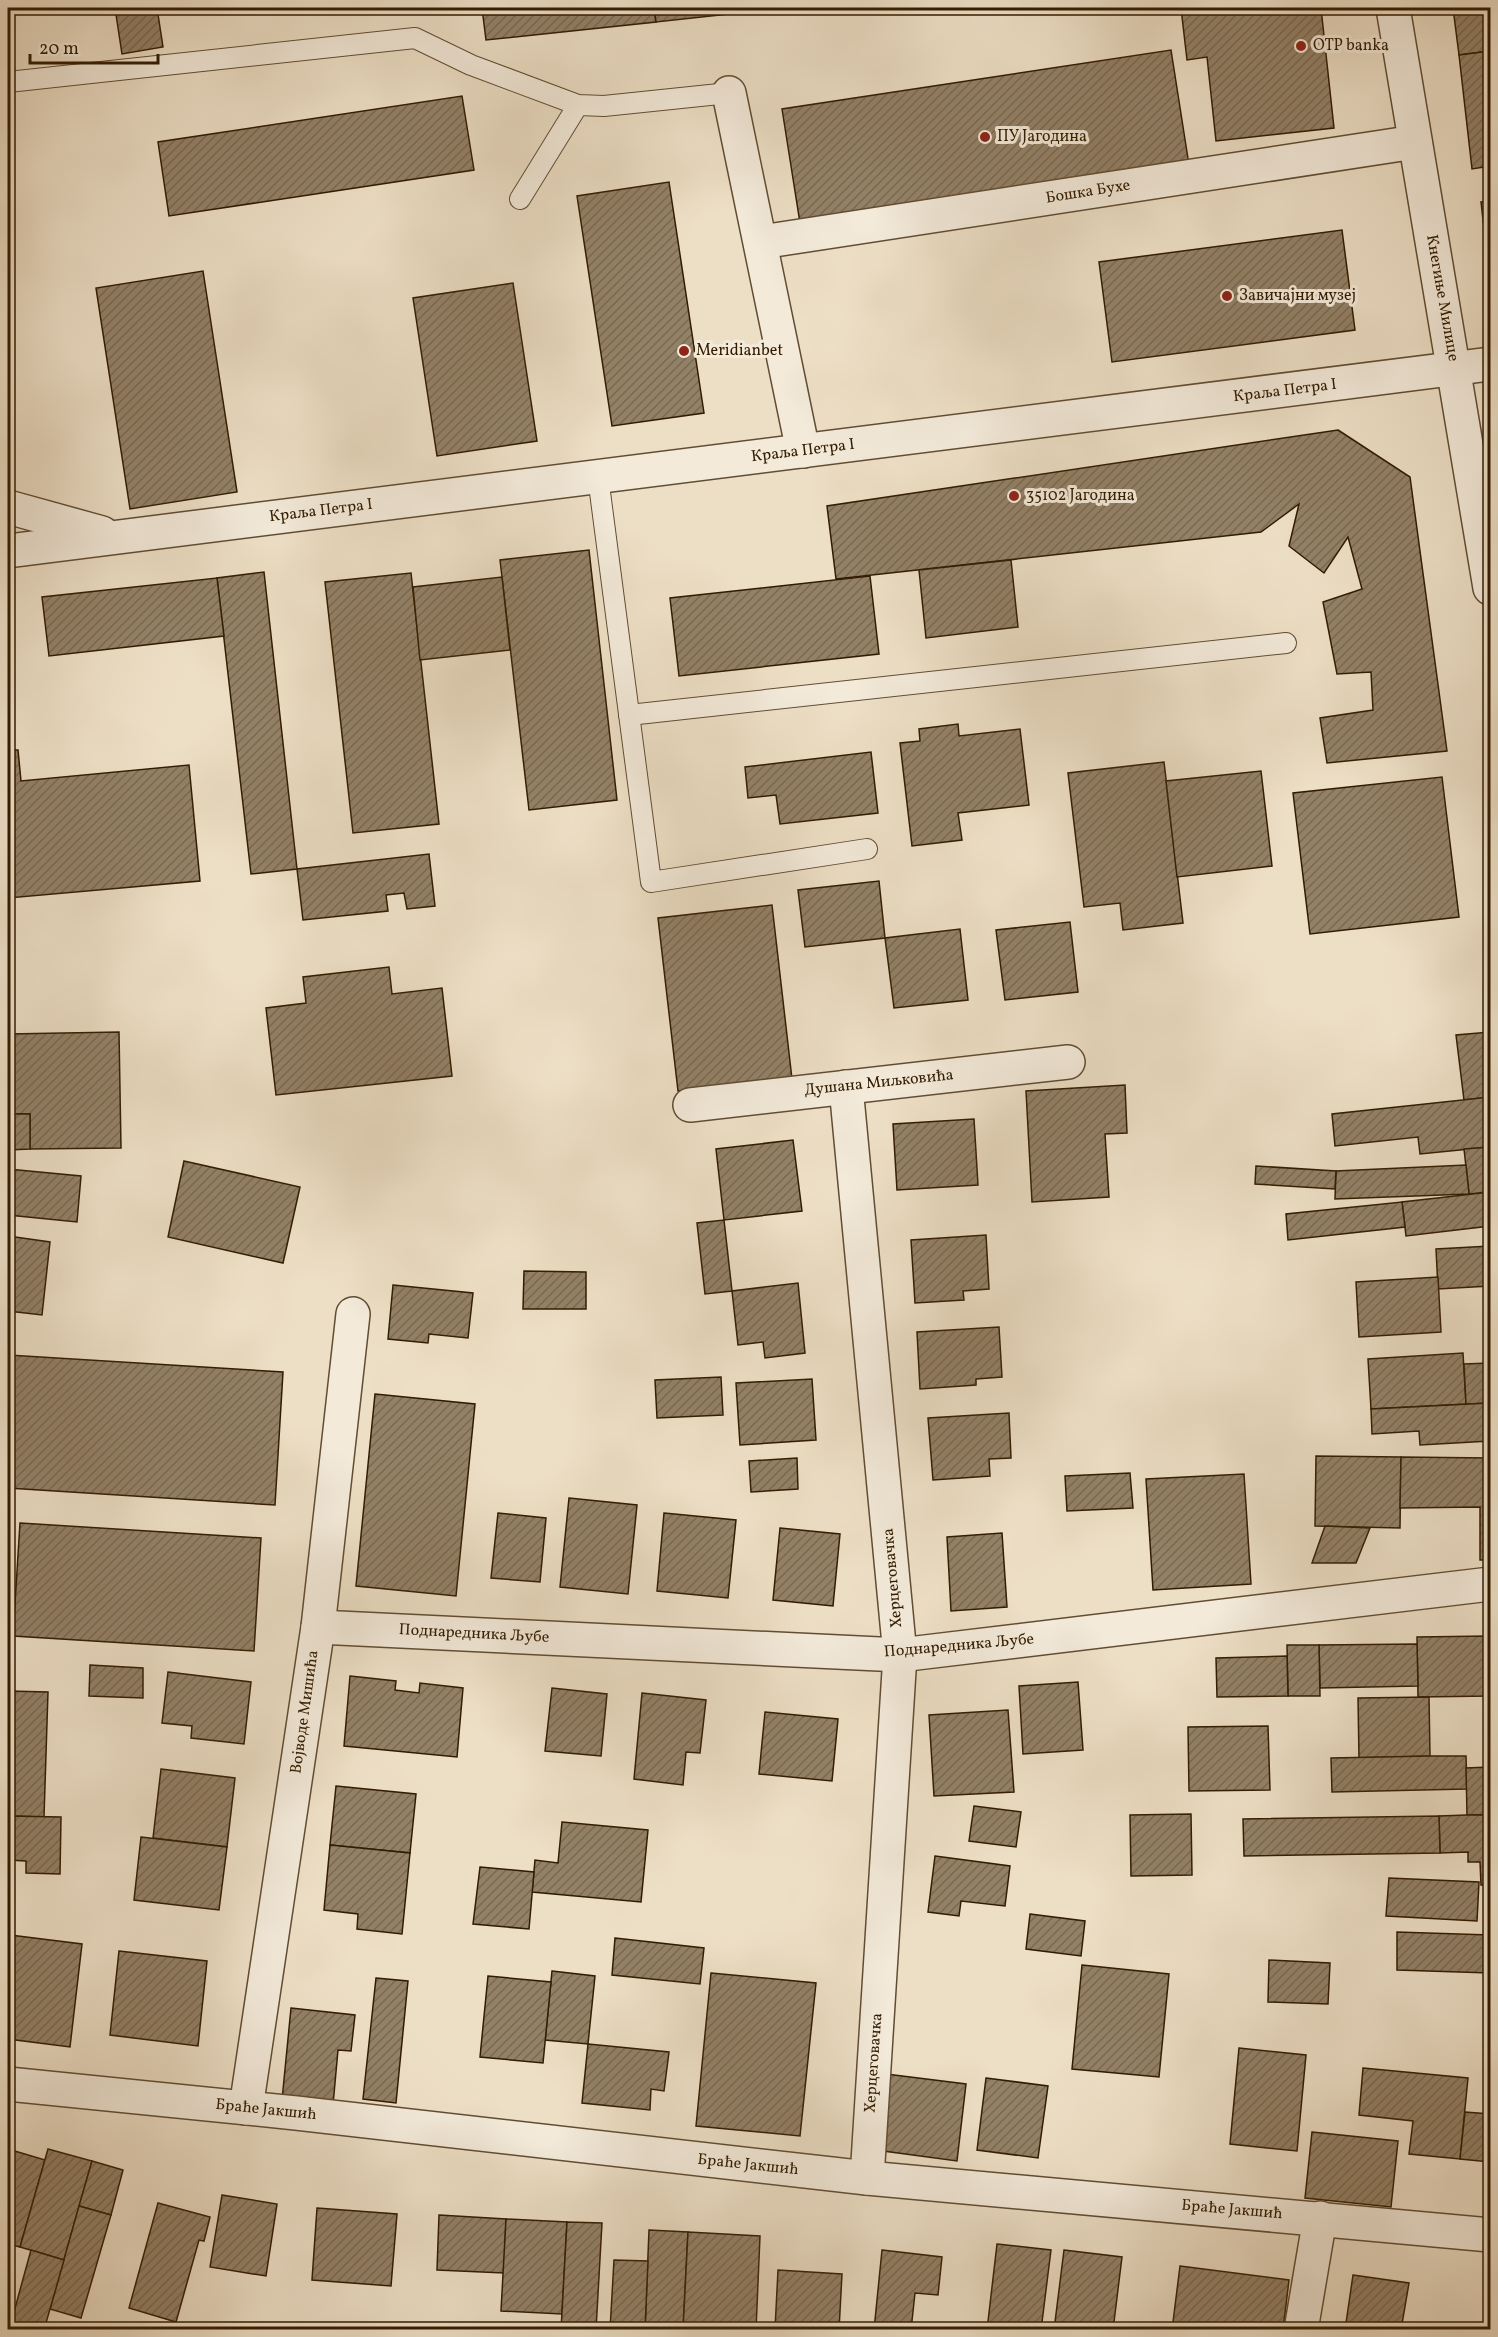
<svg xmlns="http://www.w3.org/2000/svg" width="1498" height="2337" viewBox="0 0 1498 2337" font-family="Vollkorn,serif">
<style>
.building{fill:url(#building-hatch);stroke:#321c00;stroke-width:1.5}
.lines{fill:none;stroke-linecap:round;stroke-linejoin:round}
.service-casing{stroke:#614d32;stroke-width:22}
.minor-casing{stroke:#614d32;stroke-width:36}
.tertiary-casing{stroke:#614d32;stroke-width:36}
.service{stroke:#f3eada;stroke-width:20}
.minor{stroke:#f3eada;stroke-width:33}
.tertiary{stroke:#f3eada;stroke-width:33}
.poi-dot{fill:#8f2418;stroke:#f3eada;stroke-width:2}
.labels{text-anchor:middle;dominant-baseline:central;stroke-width:6;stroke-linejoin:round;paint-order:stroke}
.poi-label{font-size:16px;fill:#321c00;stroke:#f3eada;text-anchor:start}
.street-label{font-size:16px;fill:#321c00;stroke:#f3eada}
</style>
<defs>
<pattern id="building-hatch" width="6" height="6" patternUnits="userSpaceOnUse" patternTransform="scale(1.5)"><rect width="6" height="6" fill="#938167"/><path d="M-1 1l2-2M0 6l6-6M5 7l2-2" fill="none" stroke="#796952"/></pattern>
</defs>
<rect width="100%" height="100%" fill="#eddfc6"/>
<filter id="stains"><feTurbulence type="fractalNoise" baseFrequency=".00333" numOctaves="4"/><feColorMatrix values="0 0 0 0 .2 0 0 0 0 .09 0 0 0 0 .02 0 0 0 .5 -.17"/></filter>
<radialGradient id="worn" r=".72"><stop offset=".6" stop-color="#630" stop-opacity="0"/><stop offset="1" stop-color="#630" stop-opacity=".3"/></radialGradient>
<g class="building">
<path d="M115,8H157L163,47L122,54Z"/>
<path d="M482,8H654L656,22L486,40Z"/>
<path d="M654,8H786L656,22Z"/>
<path d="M1181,8H1321L1334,128L1216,141L1207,57L1187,60Z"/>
<path d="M1453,8H1490V51L1459,55Z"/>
<path d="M1171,50L1189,165L800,223L782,109Z"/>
<path d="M1490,51V166L1472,169L1459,55Z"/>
<path d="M462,96L474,170L169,216L158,142Z"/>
<path d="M669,182L704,413L612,426L577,196Z"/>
<path d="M1490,201V247H1486L1481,202Z"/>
<path d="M1342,230L1355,330L1112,362L1099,262Z"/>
<path d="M1486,247H1490V286Z"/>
<path d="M203,271L237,492L130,509L96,288Z"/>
<path d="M513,283L537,441L437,456L413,298Z"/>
<path d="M1338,430L1410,477L1447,751L1327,763L1320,718L1373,710L1371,672L1337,674L1323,602L1362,589L1348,537L1324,573L1289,546L1299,504L1261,532L836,579L827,506Z"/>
<path d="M589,550L617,800L529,810L500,560Z"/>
<path d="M1011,560L1018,627L926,638L919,570Z"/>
<path d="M264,572L297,869L251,874L217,578Z"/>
<path d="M411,573L439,824L353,833L325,582Z"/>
<path d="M870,576L879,654L679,676L670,598Z"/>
<path d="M502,577L510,650L420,660L413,587Z"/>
<path d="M217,578L224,636L49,656L42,597Z"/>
<path d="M958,724L959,736L1020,729L1029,805L958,813L962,840L912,846L900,743L920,741L919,729Z"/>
<path d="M8,750H18L21,781L189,765L200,881L8,898Z"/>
<path d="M871,752L878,813L780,824L776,795L748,798L745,767Z"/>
<path d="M1164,762L1183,923L1123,930L1120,903L1084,907L1068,773Z"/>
<path d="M1261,771L1272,866L1177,877L1166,781Z"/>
<path d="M1442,777L1459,917L1310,934L1293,793Z"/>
<path d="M429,854L435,906L407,909L404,893L386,895L388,911L303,920L297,869Z"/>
<path d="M879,881L885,938L805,947L798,890Z"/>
<path d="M772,905L792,1079L678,1091L658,918Z"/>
<path d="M1070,922L1078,992L1005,1000L996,930Z"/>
<path d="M960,929L968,1000L894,1008L885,938Z"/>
<path d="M389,967L392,994L442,988L452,1076L276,1095L266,1008L306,1003L303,977Z"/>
<path d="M119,1032L121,1148L30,1149V1114H8V1034Z"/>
<path d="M1490,1032V1097L1464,1100L1456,1035Z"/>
<path d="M1125,1085L1127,1133L1105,1134L1109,1197L1032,1202L1026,1091Z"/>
<path d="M1490,1097V1147L1420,1154L1418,1137L1335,1146L1332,1114Z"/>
<path d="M8,1114H30V1149L8,1150Z"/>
<path d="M974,1119L978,1185L897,1190L893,1124Z"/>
<path d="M793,1140L802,1211L724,1220L716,1149Z"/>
<path d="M1490,1147V1192L1469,1194L1464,1149Z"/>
<path d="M184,1161L300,1187L283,1263L168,1237Z"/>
<path d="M1466,1165L1469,1194L1335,1199L1336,1171Z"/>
<path d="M1256,1166L1336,1171L1335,1189L1255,1184Z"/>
<path d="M8,1169L81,1176L77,1222L8,1215Z"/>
<path d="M1490,1192V1226L1406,1236L1402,1202Z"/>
<path d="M1402,1202L1405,1227L1288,1240L1286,1214Z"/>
<path d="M724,1220L732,1291L705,1294L697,1223Z"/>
<path d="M986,1235L989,1289L963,1291L964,1300L915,1303L911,1240Z"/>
<path d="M8,1236L50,1242L42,1315L8,1311Z"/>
<path d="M1490,1246V1286L1438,1289L1436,1249Z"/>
<path d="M524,1271L586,1272V1309H523Z"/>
<path d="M1438,1277L1441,1332L1359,1337L1356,1282Z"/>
<path d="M798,1283L805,1353L765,1358L763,1342L738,1345L732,1291Z"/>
<path d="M393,1285L473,1293L468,1338L429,1334L428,1343L388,1339Z"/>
<path d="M999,1327L1002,1377L976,1379V1385L920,1389L917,1332Z"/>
<path d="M1463,1353L1466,1404L1371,1409L1368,1359Z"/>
<path d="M8,1355L283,1372L275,1505L8,1488Z"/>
<path d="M1490,1363V1403L1466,1404L1464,1364Z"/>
<path d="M721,1377L723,1415L657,1418L655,1380Z"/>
<path d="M812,1379L816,1440L740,1445L736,1383Z"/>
<path d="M375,1394L475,1404L456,1596L356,1586Z"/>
<path d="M1490,1403V1441L1420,1445L1419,1431L1372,1434L1371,1409Z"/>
<path d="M1009,1413L1011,1458L989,1459L990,1476L933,1480L928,1418Z"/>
<path d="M1316,1456L1401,1457L1400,1528L1315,1526Z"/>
<path d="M1401,1457L1490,1458V1560H1480V1507L1400,1508Z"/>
<path d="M797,1458L798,1489L751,1492L749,1461Z"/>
<path d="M1130,1473L1133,1508L1067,1511L1065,1476Z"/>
<path d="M1244,1474L1251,1584L1153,1590L1146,1479Z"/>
<path d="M569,1498L637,1505L628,1594L560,1587Z"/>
<path d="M498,1513L546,1518L540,1582L491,1578Z"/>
<path d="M664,1513L736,1520L728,1598L657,1591Z"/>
<path d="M20,1523L261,1538L254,1651L13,1636Z"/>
<path d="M1325,1526L1370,1528L1356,1563H1312Z"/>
<path d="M780,1528L840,1534L833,1606L773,1600Z"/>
<path d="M1002,1533L1007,1607L951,1611L947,1537Z"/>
<path d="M1489,1636L1490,1696L1418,1697L1417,1637Z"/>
<path d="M1489,1636H1490V1696Z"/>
<path d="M1417,1644L1418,1686L1320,1688L1319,1645Z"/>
<path d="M1287,1645H1319L1320,1696H1288Z"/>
<path d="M1287,1656L1288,1696L1217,1697L1216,1658Z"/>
<path d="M90,1665L143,1668V1698L89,1696Z"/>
<path d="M168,1672L251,1682L244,1744L191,1738L192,1726L162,1723Z"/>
<path d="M350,1676L396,1681L395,1690L419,1693L420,1683L463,1688L457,1757L344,1746Z"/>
<path d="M1078,1682L1083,1750L1023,1754L1019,1686Z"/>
<path d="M552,1688L607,1694L601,1756L545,1751Z"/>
<path d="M8,1691L48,1692L44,1817L8,1816Z"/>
<path d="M642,1693L706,1700L700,1753L686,1752L683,1785L634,1779Z"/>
<path d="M1429,1697L1430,1756L1359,1758L1358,1698Z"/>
<path d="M1008,1710L1014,1792L934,1796L929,1715Z"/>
<path d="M765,1712L838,1719L832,1781L759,1774Z"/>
<path d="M1268,1726L1270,1790L1189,1791L1188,1727Z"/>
<path d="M1430,1756H1466L1467,1789L1332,1792L1331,1758Z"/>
<path d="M1490,1767V1815H1467L1466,1768Z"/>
<path d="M161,1769L235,1778L227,1847L153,1838Z"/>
<path d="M336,1786L416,1794L410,1853L330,1845Z"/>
<path d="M974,1806L1021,1812L1016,1847L969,1841Z"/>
<path d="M1191,1814L1192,1875L1131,1876L1130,1815Z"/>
<path d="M1467,1815H1490V1885H1481L1480,1862H1468V1852L1440,1853L1439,1816Z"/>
<path d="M8,1816L61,1817L60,1874L26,1873V1861L8,1860Z"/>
<path d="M1439,1816L1440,1853L1244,1856L1243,1819Z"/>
<path d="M562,1822L648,1830L641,1902L532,1892L535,1860L558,1863Z"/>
<path d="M141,1837L227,1847L219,1910L134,1900Z"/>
<path d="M330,1845L410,1853L402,1934L357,1929L358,1914L324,1910Z"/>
<path d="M935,1856L1010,1866L1005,1906L961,1901L959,1916L928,1912Z"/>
<path d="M480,1867L534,1872L529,1929L473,1924Z"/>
<path d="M1389,1878L1479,1882L1477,1921L1386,1916Z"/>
<path d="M1030,1914L1085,1921L1081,1956L1026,1949Z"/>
<path d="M1490,1926V1973L1397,1970V1932L1490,1935Z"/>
<path d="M10,1935L82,1944L70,2047L8,2039V1953Z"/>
<path d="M615,1938L704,1948L700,1984L612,1975Z"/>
<path d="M119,1951L207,1961L198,2046L110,2035Z"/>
<path d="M1269,1960L1330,1963L1328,2004L1268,2002Z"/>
<path d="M1082,1965L1169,1974L1159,2077L1072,2069Z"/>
<path d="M552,1971L595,1976L588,2044L545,2040Z"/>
<path d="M711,1973L816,1983L800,2136L696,2126Z"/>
<path d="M488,1976L551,1982L543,2063L480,2057Z"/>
<path d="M376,1978L408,1981L396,2103L363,2099Z"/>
<path d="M291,2008L355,2015L351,2051L338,2050L333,2105L282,2100Z"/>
<path d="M588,2044L669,2052L664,2091L651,2089L650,2110L582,2103Z"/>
<path d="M1239,2048L1306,2055L1297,2151L1230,2144Z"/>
<path d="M1363,2068L1468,2078L1460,2159L1409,2154L1413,2121L1359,2115Z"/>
<path d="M886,2074L966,2084L957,2161L876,2150Z"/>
<path d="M986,2078L1048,2086L1038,2158L977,2150Z"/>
<path d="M1465,2112L1490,2114V2162L1460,2159Z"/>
<path d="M1312,2132L1398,2141L1391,2207L1305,2198Z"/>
<path d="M8,2149L45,2160L20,2247L8,2244Z"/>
<path d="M48,2149L92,2161L64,2260L20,2247Z"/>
<path d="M92,2161L123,2170L111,2215L79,2206Z"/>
<path d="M222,2195L277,2204L266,2276L210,2267Z"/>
<path d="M158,2203L210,2217L204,2241L199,2240L176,2322L129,2308Z"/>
<path d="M79,2206L111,2215L81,2318L50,2309Z"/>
<path d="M317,2208L397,2214L391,2286L312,2280Z"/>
<path d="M439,2215L506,2219L504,2273L437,2270Z"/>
<path d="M506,2219L567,2222L562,2314L501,2311Z"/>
<path d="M567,2222L602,2223L596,2330H561Z"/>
<path d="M649,2230L688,2232L683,2330H645Z"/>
<path d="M688,2232L760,2236L756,2330H683Z"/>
<path d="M997,2244L1051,2250L1041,2330H987Z"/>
<path d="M31,2250L64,2260L44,2330H9Z"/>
<path d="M882,2250L942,2257L938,2295L915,2293L911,2330H874Z"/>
<path d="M1064,2250L1122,2257L1113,2330H1054Z"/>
<path d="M614,2260L648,2261L645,2330H610Z"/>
<path d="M1180,2266L1289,2280L1283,2330H1172Z"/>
<path d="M778,2270L842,2274L839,2330L775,2329Z"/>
<path d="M1353,2275L1409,2283L1401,2330H1345Z"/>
</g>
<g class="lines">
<defs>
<g id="service">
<path d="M8,82L415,38L471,65L578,105L604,106L729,93"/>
<path d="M520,199L578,105"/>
<path d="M598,477L651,882L867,849"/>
<path d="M629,715L1286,643"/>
</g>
<g id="minor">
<path d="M729,93L803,451"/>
<path d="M761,242L1415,142"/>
<path d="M8,507L102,533"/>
<path d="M8,551L1490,364"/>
<path d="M846,1087L900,1655L867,2178"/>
<path d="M690,1105L1068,1062"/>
<path d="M318,1627L900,1655L1490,1584"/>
<path d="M8,2084L296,2113L867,2178L1490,2235"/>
<path d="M246,2108L318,1627L353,1314"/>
<path d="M1301,2330L1320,2218"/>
</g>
<path id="tertiary" d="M1393,8L1490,588"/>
</defs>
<use href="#service" class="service-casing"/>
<use href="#minor" class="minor-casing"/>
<use href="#tertiary" class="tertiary-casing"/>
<use href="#service" class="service"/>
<use href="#minor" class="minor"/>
<use href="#tertiary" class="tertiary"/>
</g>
<g class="poi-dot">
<circle cx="1301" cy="46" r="6"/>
<circle cx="985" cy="137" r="6"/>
<circle cx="1227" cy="296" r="6"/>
<circle cx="684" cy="351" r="6"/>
<circle cx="1014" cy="496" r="6"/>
</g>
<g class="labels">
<g class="poi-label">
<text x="1313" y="46">OTP banka</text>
<text x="997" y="137">ПУ Јагодина</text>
<text x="1239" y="296">Завичајни музеј</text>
<text x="696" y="351">Meridianbet</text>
<text x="1026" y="496">35102 Јагодина</text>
</g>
<g class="street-label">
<text transform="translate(1088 192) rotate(-9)">Бошка Бухе</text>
<text transform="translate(1442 298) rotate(80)">Кнегиње Милице</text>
<text transform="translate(1285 391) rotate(-7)">Краља Петра I</text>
<text transform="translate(803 451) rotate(-7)">Краља Петра I</text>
<text transform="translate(321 511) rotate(-7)">Краља Петра I</text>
<text transform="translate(879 1083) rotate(-6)">Душана Миљковића</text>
<text transform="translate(893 1578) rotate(-95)">Херцеговачка</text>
<text transform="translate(474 1634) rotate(3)">Поднаредника Љубе</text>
<text transform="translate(959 1646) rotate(-5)">Поднаредника Љубе</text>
<text transform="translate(305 1712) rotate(-82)">Војводе Мишића</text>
<text transform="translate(874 2063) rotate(-86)">Херцеговачка</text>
<text transform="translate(266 2110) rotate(6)">Браће Јакшић</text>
<text transform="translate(748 2165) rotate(6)">Браће Јакшић</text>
<text transform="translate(1232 2210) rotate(5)">Браће Јакшић</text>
</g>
</g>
<rect width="1498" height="2337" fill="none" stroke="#eddfc6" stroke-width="30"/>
<rect x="9" y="9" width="1480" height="2319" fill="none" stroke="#321c00" stroke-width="3"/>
<rect x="15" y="15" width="1468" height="2307" fill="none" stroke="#321c00" stroke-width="1.5"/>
<path d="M30 54v9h128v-9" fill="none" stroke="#321c00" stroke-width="3"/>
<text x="39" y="54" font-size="18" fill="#321c00" stroke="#f3eada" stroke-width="4.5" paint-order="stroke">20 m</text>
<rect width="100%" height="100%" filter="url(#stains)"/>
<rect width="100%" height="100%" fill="url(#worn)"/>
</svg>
